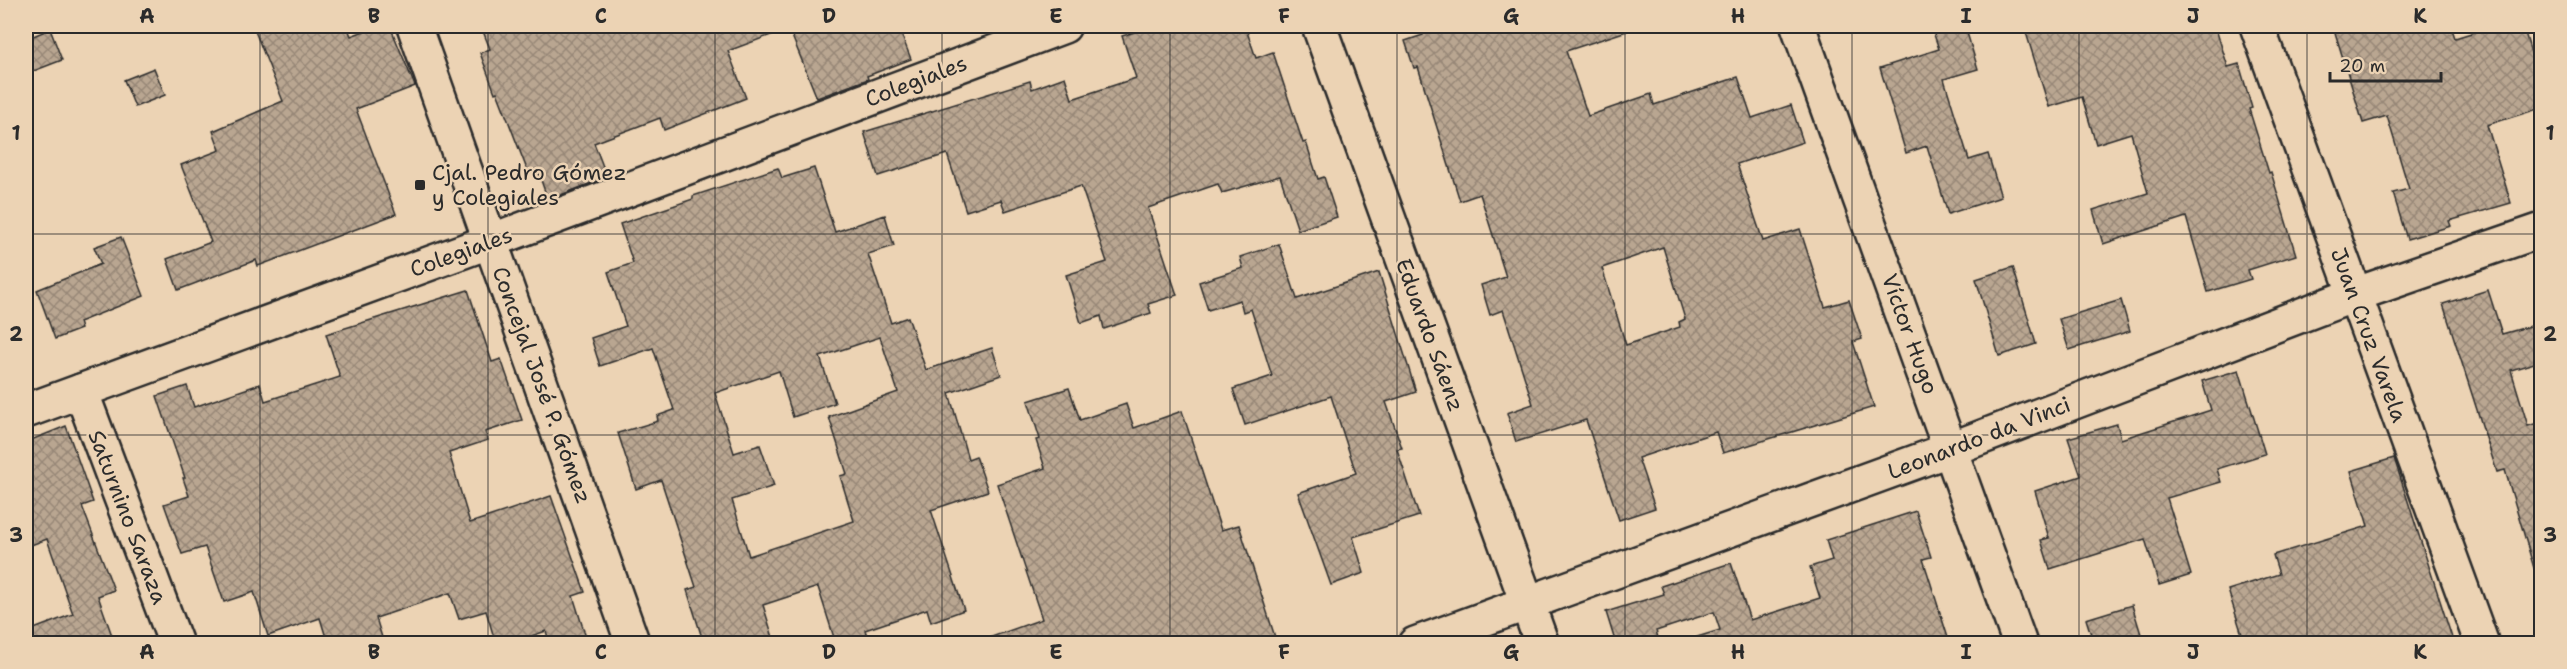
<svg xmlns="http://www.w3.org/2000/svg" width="2567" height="669" viewBox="0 0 2567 669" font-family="'Shantell Sans',sans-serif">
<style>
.building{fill:url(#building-cross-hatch);stroke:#2b2b2b;stroke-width:1.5;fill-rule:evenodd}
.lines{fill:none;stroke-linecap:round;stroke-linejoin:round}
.street-casing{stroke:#2b2b2b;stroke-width:38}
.street{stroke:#ecd3b4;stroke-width:33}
.grid{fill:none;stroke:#2b2b2b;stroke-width:1.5;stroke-opacity:0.55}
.poi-dot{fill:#2b2b2b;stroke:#ecd3b4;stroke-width:2}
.labels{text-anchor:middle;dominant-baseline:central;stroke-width:5;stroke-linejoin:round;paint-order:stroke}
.street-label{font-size:22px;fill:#2b2b2b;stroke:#ecd3b4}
.poi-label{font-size:22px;fill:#2b2b2b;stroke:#ecd3b4;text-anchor:start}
.neatline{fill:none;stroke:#2b2b2b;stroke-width:2}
.grid-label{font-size:20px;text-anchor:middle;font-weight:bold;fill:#2b2b2b}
</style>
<defs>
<pattern id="building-cross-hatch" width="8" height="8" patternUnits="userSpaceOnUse" patternTransform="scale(1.5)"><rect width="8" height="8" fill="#b9a691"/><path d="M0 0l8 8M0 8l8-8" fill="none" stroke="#978777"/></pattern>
</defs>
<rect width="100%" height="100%" fill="#ecd3b4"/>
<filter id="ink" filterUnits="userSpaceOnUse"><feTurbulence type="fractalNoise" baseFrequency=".0167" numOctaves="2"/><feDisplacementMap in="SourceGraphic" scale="12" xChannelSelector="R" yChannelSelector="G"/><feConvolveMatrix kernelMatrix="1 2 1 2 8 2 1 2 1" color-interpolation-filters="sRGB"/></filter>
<g filter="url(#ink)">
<g class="building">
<path d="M253,26H347L351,36L377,26H390L415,86L356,109L396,214L258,266L256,260L178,290L167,259L211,242L181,165L220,150L213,131L283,101Z"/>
<path d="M481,26H786L787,29L728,51L746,98L664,130L660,118L594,143L607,177L548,200L537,169L528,172L497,92L495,93L480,53L490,49Z"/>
<path d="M788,26H898L911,59L867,76L868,79L817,98Z"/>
<path d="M1154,26H1245L1256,58L1273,52L1303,143L1306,142L1318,179L1324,177L1337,217L1298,230L1280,176L1222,193L1218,184L1148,208L1177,295L1148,304L1151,313L1104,329L1101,316L1081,323L1066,275L1107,262L1081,186L1005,211L1001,200L966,211L947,154L878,176L864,132L1030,81L1032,89L1065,77L1072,99L1136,78L1122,36Z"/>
<path d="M1420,26H1626L1627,31L1566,51L1588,116L1651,94L1654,105L1738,77L1752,118L1791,105L1803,142L1737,164L1763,241L1800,229L1825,307L1849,300L1862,339L1853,342L1874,407L1723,453L1716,432L1638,458L1655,508L1619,520L1586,420L1516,442L1507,413L1533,404L1503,310L1490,315L1481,285L1506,277L1480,194L1460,201L1418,67L1414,68L1405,41L1423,35ZM1663,247L1685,319L1679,322L1680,327L1626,345L1602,268Z"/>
<path d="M1931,26H1965L1978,69L1944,79L1969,160L1988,154L2001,197L1948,214L1927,146L1906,153L1880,68L1939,49Z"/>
<path d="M2024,26H2215L2228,67L2239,64L2252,108L2249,109L2269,173L2271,172L2296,255L2248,270L2251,279L2208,292L2186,217L2103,244L2093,210L2148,193L2131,133L2096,144L2082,97L2049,107Z"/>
<path d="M2333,26H2451L2455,38L2494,26H2523L2541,86V108L2487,125L2511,203L2449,221L2451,226L2407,239L2393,193L2409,189L2387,116L2363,123Z"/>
<path d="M50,29L62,60L26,74V39Z"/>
<path d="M154,68L165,95L135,107L124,80Z"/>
<path d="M778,168L782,178L814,168L835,232L885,215L894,246L868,254L891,323L908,317L926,370L992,348L1001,375L949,393L968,459L976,456L988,491L931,510L964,610L931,622L927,609L865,630L870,644H836L818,587L763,605L775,644H704L687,590L696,587L661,480L636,489L618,433L658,421L657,416L674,410L653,348L600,366L591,338L626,326L608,272L633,263L620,224L693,199V196ZM880,337L898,392L829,417L847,474L840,476L854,521L749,556L732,500L774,486L760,445L734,453L715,393L779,371L793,417L835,403L820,357Z"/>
<path d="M121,237L144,296L79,322L81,329L55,339L37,290L101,264L94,247Z"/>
<path d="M1279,244L1297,299L1379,272L1416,392L1386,402L1402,448L1397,449L1419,516L1353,537L1364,573L1331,585L1298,493L1356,473L1331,396L1245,425L1233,389L1272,376L1251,309L1243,312L1240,300L1208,310L1199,282L1243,268L1240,257Z"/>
<path d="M2013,267L2036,344L1999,356L1976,279Z"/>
<path d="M468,290L492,362L501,359L522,420L485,432L488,440L449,453L470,523L551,496L585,592L573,596L588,644H550L546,631L508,644H496L486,611L459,619L450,593L376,618L384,644H328L320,618L268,636L254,592L224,602L205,547L182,554L164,504L189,496L183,478H185L157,396L187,386L194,407L260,384L265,401L340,377L326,334Z"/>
<path d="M2488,290L2502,334L2541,323V361L2511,370L2528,426L2541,422V566L2534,568L2505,470L2497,472L2443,304Z"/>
<path d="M2121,300L2130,331L2069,350L2059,319Z"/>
<path d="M2239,370L2265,454L2217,469L2221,482L2167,498L2191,575L2159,585L2145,539L2050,569L2041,540L2049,538L2035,491L2081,476L2068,438L2117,424L2121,439L2211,410L2202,381Z"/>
<path d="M1069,388L1080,420L1126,404L1134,428L1182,411L1221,530L1239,525L1275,637L1256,644H987L986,639L1042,619L997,484L1045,468L1036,440L1040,439L1028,401Z"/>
<path d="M66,426L93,502L82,506L114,590L98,596L115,644H26V632L73,614L47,539L26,547V442Z"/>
<path d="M2394,458L2454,644H2245L2228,590L2279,574L2273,555L2368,526L2351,471Z"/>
<path d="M1916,511L1931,557L1923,559L1950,644H1698L1697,637L1720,630L1714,612L1656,631L1660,644H1616L1606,612L1664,594L1661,586L1731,563L1750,620L1820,598L1810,567L1832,560L1826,540Z"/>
<path d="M2132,605L2144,644H2094L2086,619Z"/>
</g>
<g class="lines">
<defs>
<g id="street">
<path d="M414,26L633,644"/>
<path d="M1319,26L1542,644"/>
<path d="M1798,26L2020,644"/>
<path d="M2257,26L2482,644"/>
<path d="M81,391L176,644"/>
<path d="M26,411L491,241L1064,26"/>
<path d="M1415,644L1951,449L2354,295L2542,230"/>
</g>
</defs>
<use href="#street" class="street-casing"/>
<use href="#street" class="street"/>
</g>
</g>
<path class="grid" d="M260,26V644M488,26V644M715,26V644M942,26V644M1170,26V644M1397,26V644M1625,26V644M1852,26V644M2079,26V644M2307,26V644M26,234H2542M26,435H2542"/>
<rect class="poi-dot" x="414" y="179" width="12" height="12" rx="3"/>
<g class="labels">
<g class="street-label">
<text transform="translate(916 81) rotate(-21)">Colegiales</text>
<text transform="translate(461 252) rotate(-20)">Colegiales</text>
<text transform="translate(1910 334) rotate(70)">Víctor Hugo</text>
<text transform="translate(1430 335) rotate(70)">Eduardo Sáenz</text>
<text transform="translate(2369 335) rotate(70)">Juan Cruz Varela</text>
<text transform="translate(542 385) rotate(70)">Concejal José P. Gómez</text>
<text transform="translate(1979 438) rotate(-21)">Leonardo da Vinci</text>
<text transform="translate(128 517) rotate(69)">Saturnino Saraza</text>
</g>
<g class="poi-label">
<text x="432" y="172">Cjal. Pedro Gómez<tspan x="432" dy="25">y Colegiales</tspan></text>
</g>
</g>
<rect width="2567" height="669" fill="none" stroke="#ecd3b4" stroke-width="66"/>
<path d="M2330 72v9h111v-9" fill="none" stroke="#2b2b2b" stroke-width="3"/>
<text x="2339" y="72" font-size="18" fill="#2b2b2b" stroke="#ecd3b4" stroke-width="4.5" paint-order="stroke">20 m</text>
<rect x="33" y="33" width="2501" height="603" class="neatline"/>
<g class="grid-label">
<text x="147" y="23">A</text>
<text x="374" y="23">B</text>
<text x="601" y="23">C</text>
<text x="829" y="23">D</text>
<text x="1056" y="23">E</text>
<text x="1284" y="23">F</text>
<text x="1511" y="23">G</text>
<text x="1738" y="23">H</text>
<text x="1966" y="23">I</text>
<text x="2193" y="23">J</text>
<text x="2420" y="23">K</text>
<text x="16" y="140">1</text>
<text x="2550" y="140">1</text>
<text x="16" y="341">2</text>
<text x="2550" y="341">2</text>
<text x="16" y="542">3</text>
<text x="2550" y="542">3</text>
<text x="147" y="659">A</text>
<text x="374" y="659">B</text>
<text x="601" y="659">C</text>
<text x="829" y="659">D</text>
<text x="1056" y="659">E</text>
<text x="1284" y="659">F</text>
<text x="1511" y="659">G</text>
<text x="1738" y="659">H</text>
<text x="1966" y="659">I</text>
<text x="2193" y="659">J</text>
<text x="2420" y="659">K</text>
</g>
</svg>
